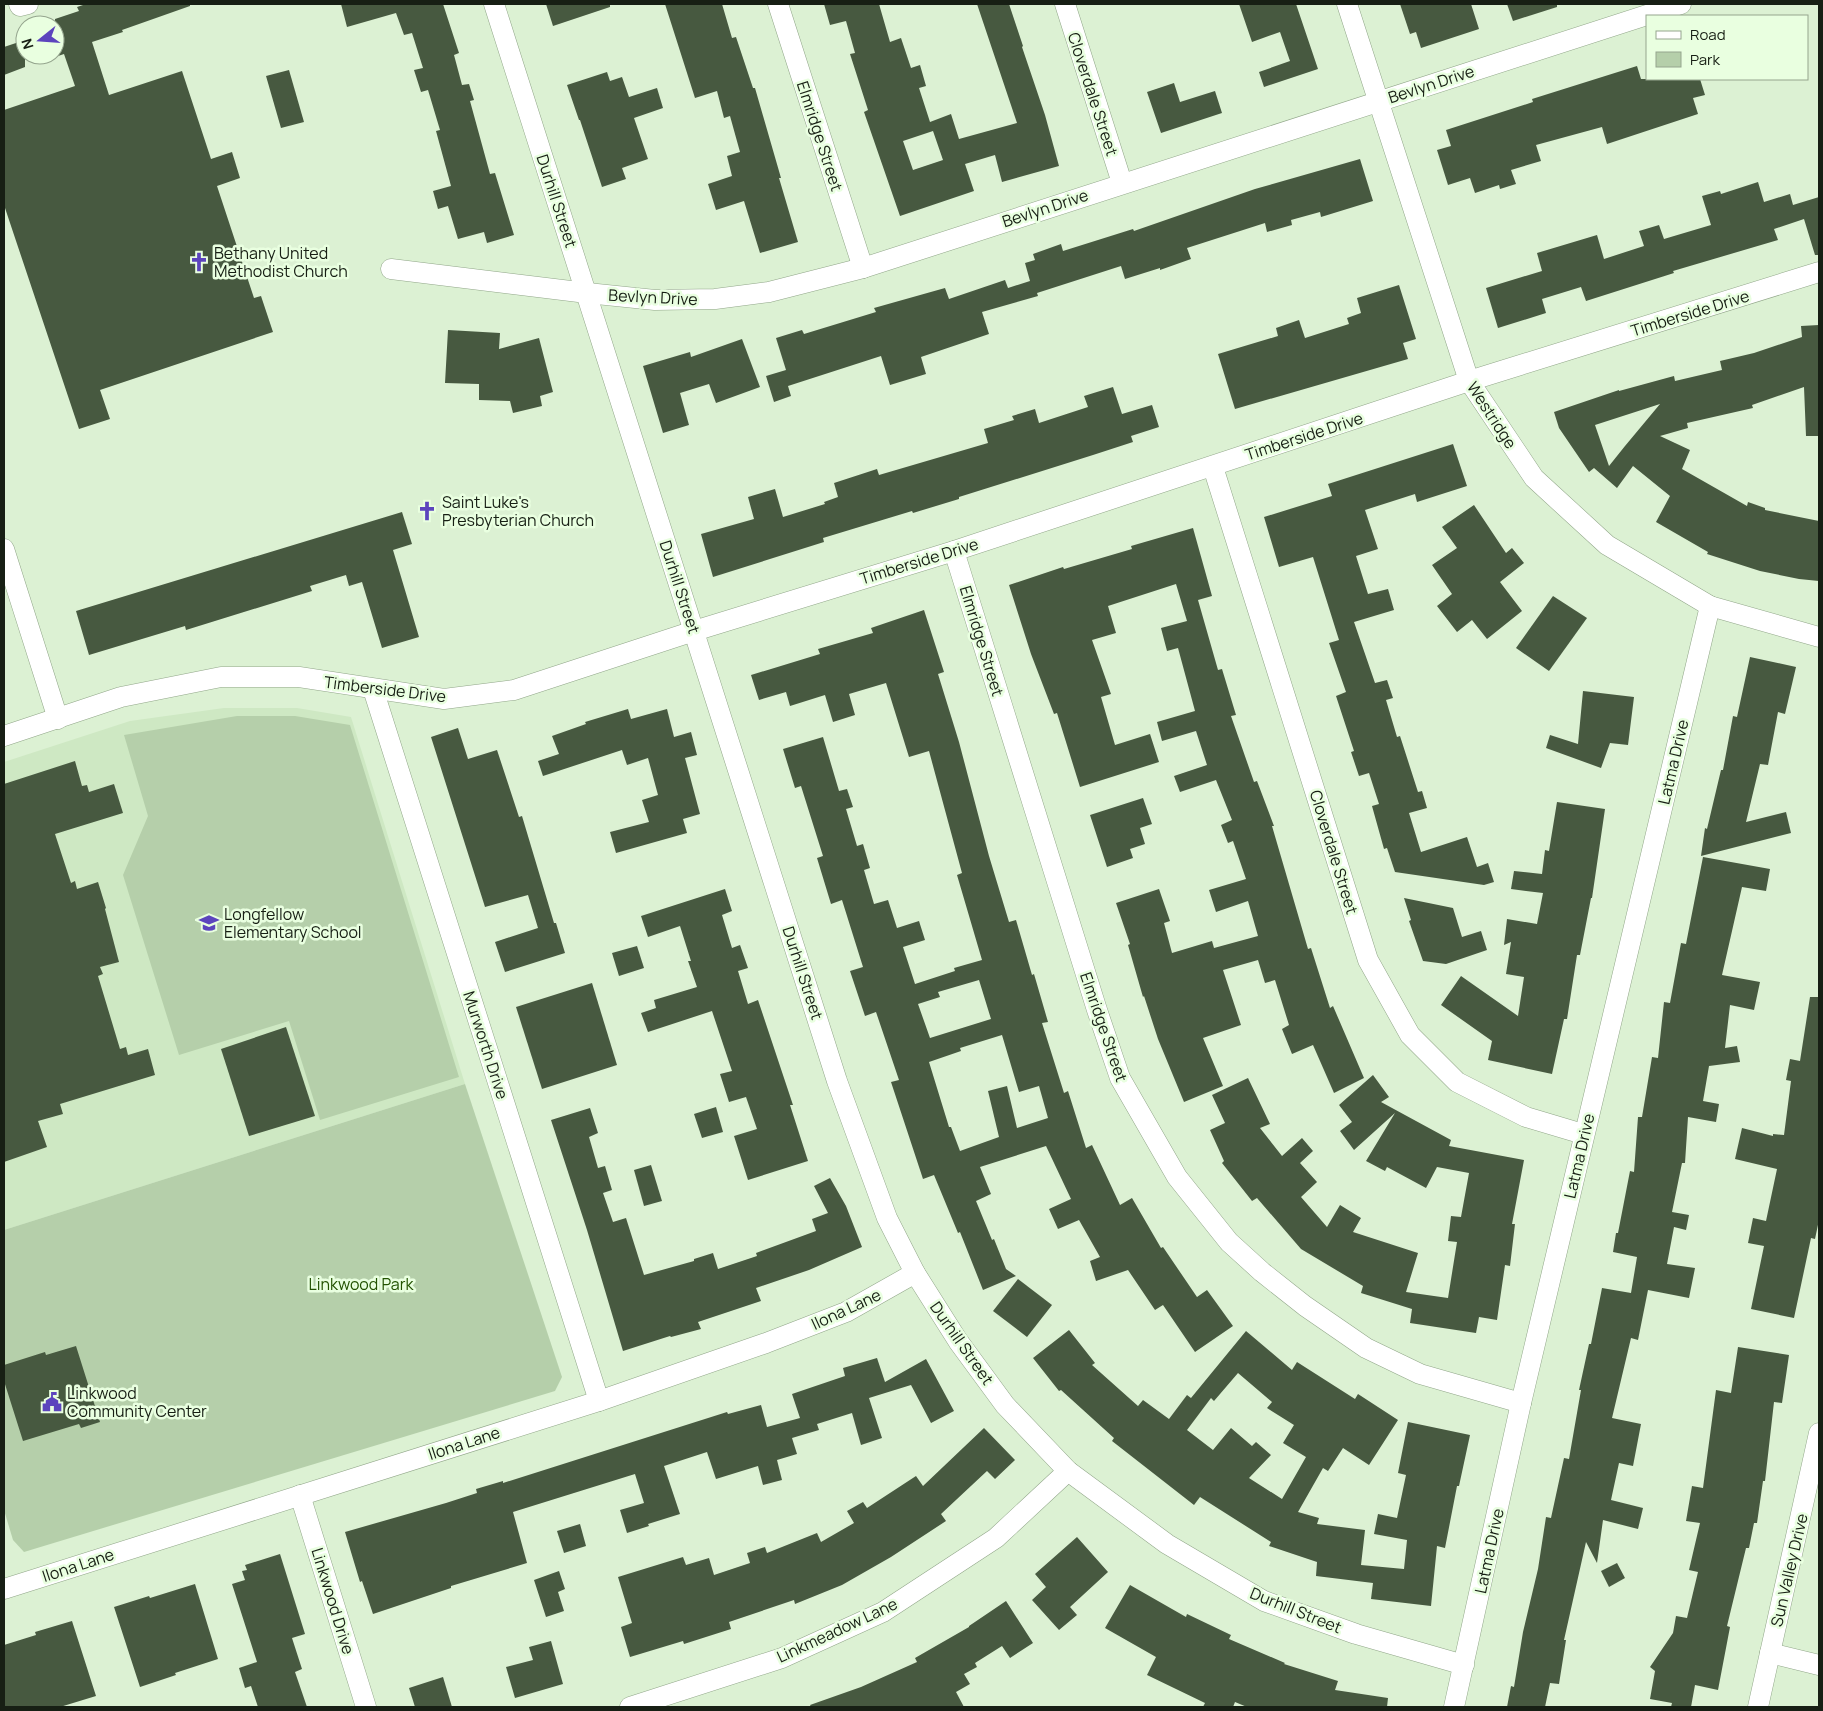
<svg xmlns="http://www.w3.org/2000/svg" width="1823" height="1711" viewBox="0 0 1823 1711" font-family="Manrope,sans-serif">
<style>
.built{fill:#cee8c3}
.green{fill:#b5cfaa}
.building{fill:#475940;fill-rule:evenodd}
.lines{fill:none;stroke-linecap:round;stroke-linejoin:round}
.minor-casing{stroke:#91a689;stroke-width:21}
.minor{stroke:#fff;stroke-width:20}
.labels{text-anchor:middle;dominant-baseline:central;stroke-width:5;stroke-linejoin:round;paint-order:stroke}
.street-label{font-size:16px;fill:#171f14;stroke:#e9ffe0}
.poi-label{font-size:16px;fill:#171f14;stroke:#e9ffe0;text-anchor:start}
.park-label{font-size:16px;fill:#225200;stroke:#e9ffe0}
</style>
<rect width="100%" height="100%" fill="#dcf1d3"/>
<path class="built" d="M224,708H297L351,717L465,1084L4,1230V762L130,721Z"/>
<g class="green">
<path d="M237,716H295L350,725L459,1077L320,1120L289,1021L179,1055L123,875L148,816L124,735Z"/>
<path d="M465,1084L562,1377L555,1391L24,1552L13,1540L4,1510V1230Z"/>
</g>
<g class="building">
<path d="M86,4H190V6L122,30L123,32L92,42L109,95L182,71L211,159L232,152L240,178L217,186L254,298L261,296L273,332L100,390L110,419L79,429L4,205V110L75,86L64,54L55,57V19L79,11L77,7Z"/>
<path d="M341,4H443L459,53L454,55L462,85L469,84L474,100L470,101L490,174L495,173L514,235L487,243L484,232L458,239L448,206L438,209L433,191L451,186L436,131L440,130L428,90L421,92L414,70L423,68L412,33L404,35L396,13L347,27Z"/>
<path d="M546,4H610V7L553,26Z"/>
<path d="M665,4H722L732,38L736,37L753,88H755L781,178H779L798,242L760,253L744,201L716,210L708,184L732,176L727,156L740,152L730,116L724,118L717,91L695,98Z"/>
<path d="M824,4H879L890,42L901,38L911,68L920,65L926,86L919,88L930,122L951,114L959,139L1017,123L977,4H1009L1023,46L1022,47L1045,115L1059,166L1002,182L995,155L965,164L974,191L900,216L864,112L868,110L850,54L855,53L846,21L830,25ZM933,131L943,160L913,170L903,141Z"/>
<path d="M1239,4H1296L1318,69L1264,87L1259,72L1290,61L1280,32L1252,42Z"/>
<path d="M1400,4H1471L1479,29L1421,48L1416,32L1410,34Z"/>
<path d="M1507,4H1557V7L1513,21Z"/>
<path d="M25,40V67L4,75V47Z"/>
<path d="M1637,66L1641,79H1700L1705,95L1693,98L1698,114L1607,144L1602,127L1536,145L1541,161L1511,170L1516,184L1500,189L1499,185L1475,193L1470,178L1448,185L1437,150L1451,146L1446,130L1533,102L1532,99Z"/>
<path d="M289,70L304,122L281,128L266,76Z"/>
<path d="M607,72L610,81L622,77L629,97L657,88L663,108L634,118L648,159L622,168L626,179L602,187L580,120H579L567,85Z"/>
<path d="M1174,83L1180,102L1215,91L1222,113L1161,133L1147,92Z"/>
<path d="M1360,159L1373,201L1321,217L1320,212L1291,220L1292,225L1267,232L1265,223L1187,248L1191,259L1160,270V268L1125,279L1121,266L1037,293L1038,296L982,312L989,334L921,357L926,374L890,385L881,356L788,386L791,396L774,402L766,376L786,370L776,338L802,330L804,334L876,312L874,308L945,288L949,299L1005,280L1008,288L1030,281L1025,263L1035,260L1033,254L1061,244L1063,251L1133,229L1134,231L1255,189Z"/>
<path d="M1758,182L1764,202L1790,194L1793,205L1819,197V255H1815L1804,219L1774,229L1778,240L1673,271L1674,273L1586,301L1581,287L1542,299L1546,313L1498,328L1486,288L1542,271L1537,253L1597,235L1604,259L1644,246L1639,231L1659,225L1664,239L1711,225L1702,196L1720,191L1721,194Z"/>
<path d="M1399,285L1416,339L1403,343L1408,359L1235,409L1218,354L1278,336L1276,328L1299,320L1305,338L1349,324L1347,318L1361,313L1357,298Z"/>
<path d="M1819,325V436H1806L1804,387L1752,405L1753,408L1687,423L1688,428L1660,436L1690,450L1682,469L1747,506L1748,502L1765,508V510L1819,521V581L1799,579L1760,571L1707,554L1708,552L1656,522L1670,496L1633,466L1617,488L1594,468L1589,472L1559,428L1554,412L1619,390V391L1674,376L1675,381L1722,370L1720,361L1754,353L1802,337L1801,326ZM1660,404L1625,446L1609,466L1595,425Z"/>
<path d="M448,330L500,333L499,349L539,338L553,392L540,396L542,406L513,413L510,401L479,400V384L445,383Z"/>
<path d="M742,339L760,387L716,403L709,384L680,393L689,425L663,433L643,366L690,352L691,357Z"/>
<path d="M1113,387L1122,414L1152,405L1159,427L1131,436L1133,442L1093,455L959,497V499L913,513L912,511L823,538L824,542L713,577L701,534L754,519L748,497L775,489L783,517L825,504L824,502L838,497L834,483L877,469L879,475L988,443L984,429L1014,420L1012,416L1035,409L1039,423L1088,407L1084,396Z"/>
<path d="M1453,444L1467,486L1417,502L1415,494L1365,510L1378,549L1356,556L1368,594L1388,589L1394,610L1354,622L1375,683L1387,680L1393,698L1386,700L1397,737L1400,736L1418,792L1422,791L1427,808L1409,813L1421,852L1467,837L1477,867L1488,863L1494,882L1484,885L1395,872L1387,848L1384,849L1372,806L1379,804L1369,773L1359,776L1351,752L1354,751L1336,696L1346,692L1329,643L1339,640L1313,557L1279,567L1264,517L1332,496L1328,484Z"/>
<path d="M1474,505L1506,553L1512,548L1524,563L1500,582L1522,611L1487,639L1472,620L1457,632L1437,606L1452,594L1432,565L1457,548L1442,527Z"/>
<path d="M402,512L412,544L393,550L419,637L382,648L362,582L349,586L346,575L310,586L312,591L186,630L185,626L89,655L76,611Z"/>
<path d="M1193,528L1212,596L1198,600L1218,670L1222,669L1236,715L1231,716L1254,782L1257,781L1274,826H1272L1308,949L1311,948L1330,1008L1333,1006L1364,1078L1334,1093L1313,1045L1292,1054L1282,1029L1289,1025L1275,980L1265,983L1258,960L1223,970L1241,1025L1203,1038L1223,1086L1184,1102L1158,1039L1144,996L1143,997L1128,945L1130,944L1116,903L1159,889L1170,921L1164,923L1172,953L1212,941L1214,948L1258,936L1248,901L1216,912L1209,890L1246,879L1233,841L1228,843L1221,825L1232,820L1216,780L1180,792L1174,776L1207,765L1196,731L1162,741L1157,722L1195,711L1178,648L1167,651L1161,628L1187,621L1176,584L1108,606L1116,633L1092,640L1111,694L1101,697L1115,745L1150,734L1159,762L1080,787L1057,713L1054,714L1031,654L1009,585L1063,567L1064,569L1132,549L1131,546Z"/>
<path d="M1553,596L1587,618L1549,671L1516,648Z"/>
<path d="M924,610L944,672L938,674L959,742L989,856L1009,922L1016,920L1032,975L1034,974L1048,1022L1042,1023L1064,1093L1068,1091L1086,1148L1092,1145L1120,1205L1132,1198L1161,1248L1163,1247L1197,1297L1207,1290L1233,1326L1195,1352L1163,1305L1155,1310L1128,1270L1096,1281L1090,1261L1100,1257L1079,1220L1058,1229L1049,1209L1071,1199L1046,1146L980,1167L991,1194L976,1201L992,1240L994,1239L1006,1269L1016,1276L983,1290L960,1232L958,1233L934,1175L923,1179L891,1082L899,1080L876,1012L865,1016L850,971L863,967L842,900L831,904L817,858L823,856L801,786L795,788L783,749L823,737L839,791L847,789L853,807L846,809L857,846L863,844L870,868L864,870L874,904L888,900L897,928L919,921L925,940L903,947L915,984L955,971L954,968L982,960L957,875L962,873L929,751L909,757L886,683L849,694L855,715L833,722L825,695L790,706L786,692L759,700L751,675L820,654L818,649L873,633L871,628ZM979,980L991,1019L930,1038L918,1004L940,997L938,992ZM1002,1035L1019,1092L1039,1086L1048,1118L1017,1128L1007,1086L988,1091L999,1137L960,1151L951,1127H949L929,1062L961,1051L960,1048Z"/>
<path d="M1750,657L1796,667L1785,714L1778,712L1768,765L1760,764L1746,822L1786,812L1791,833L1701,856L1705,828L1707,829L1721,770H1723L1733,716L1737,717Z"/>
<path d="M1583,691L1634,697L1628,745L1610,743L1601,768L1546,748L1550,735L1578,744Z"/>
<path d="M628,709L631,719L667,709L674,737L691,732L697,755L685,758L700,814L683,819L687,833L616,853L610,832L649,822L642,800L658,795L648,758L627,765L622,750L543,776L538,761L559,754L552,736L586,724L585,722Z"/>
<path d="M458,728L468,759L497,750L519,817L522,816L554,923H556L565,953L505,972L495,942L538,928L528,895L485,907L431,737Z"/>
<path d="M75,761L82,786L87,785L89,792L114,784L123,813L55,834L71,883L75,881L77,889L98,882L106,908L105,909L119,962L100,967L103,974L98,976L120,1049L126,1047L128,1055L148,1049L155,1075L60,1104L63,1114L38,1121L47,1147L4,1162V784Z"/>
<path d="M1143,798L1152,824L1140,828L1145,844L1130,849L1133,858L1107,867L1090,815Z"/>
<path d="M1557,802L1605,809L1592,898H1591L1580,955H1577L1567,1019H1564L1552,1074L1488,1060L1492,1041L1441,1005L1461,976L1518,1016L1524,977L1506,974L1511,942L1504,945L1507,919L1537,924L1543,893L1511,889L1514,871L1542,874L1545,850L1549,851Z"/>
<path d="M1703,857L1770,869L1766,891L1742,887L1722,975L1760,982L1754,1010L1730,1005L1725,1048L1737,1046L1740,1062L1709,1066L1703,1101L1719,1104L1716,1122L1688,1117L1685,1163H1682L1672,1212L1689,1215L1686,1230L1674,1227L1667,1264L1695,1268L1689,1298L1648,1290L1638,1340L1631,1338L1612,1418L1641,1424L1633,1466L1619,1463L1611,1500L1643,1508L1638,1529L1603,1520L1597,1563L1586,1542L1564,1640H1566L1559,1684L1550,1683L1545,1707H1507L1511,1686L1514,1687L1523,1632L1538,1569L1546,1517L1551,1518L1564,1458L1569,1459L1581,1390H1579L1589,1344H1591L1602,1288L1631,1293L1637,1257L1613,1252L1616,1233H1618L1630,1171L1634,1172L1638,1117H1642L1652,1057L1658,1058L1664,1002L1670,1003L1681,943L1686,944Z"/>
<path d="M725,889L732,911L722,915L732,948L740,945L748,968L738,971L748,1004L758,1000L793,1105H790L808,1161L748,1180L734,1136L757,1129L746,1097L729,1102L720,1074L732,1071L712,1011L648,1032L641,1013L656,1008L654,1000L697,987L688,961H691L680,926L648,937L641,916Z"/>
<path d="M1404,898L1453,908L1462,937L1481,931L1487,950L1446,964L1423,961L1409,921L1411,920Z"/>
<path d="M637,946L644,968L619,976L612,953Z"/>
<path d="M592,983L617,1065L542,1089L516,1007Z"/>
<path d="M1810,997H1819V1220L1815,1239L1811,1238L1794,1318L1751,1309L1764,1246L1748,1243L1753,1218L1766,1221L1777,1169L1735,1159L1742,1128L1773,1136V1134L1784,1135L1791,1081L1786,1080L1790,1059L1800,1061Z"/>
<path d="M286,1027L315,1116L249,1136L221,1049Z"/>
<path d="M1373,1075L1389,1097L1381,1102L1451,1140L1449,1146L1524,1160L1512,1224H1515L1510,1266L1505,1265L1497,1320L1479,1317L1476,1333L1410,1323L1412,1309L1361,1293L1363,1286L1301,1249L1257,1198L1252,1201L1222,1163L1224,1161L1210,1130L1225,1123L1212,1095L1248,1078L1270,1124L1260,1128L1282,1156L1302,1138L1313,1151L1300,1163L1317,1182L1301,1197L1327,1227L1340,1205L1361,1218L1353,1232L1418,1253L1406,1292L1448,1298L1457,1242L1448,1241L1451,1216L1461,1217L1469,1173L1437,1167L1426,1188L1387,1167L1385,1171L1366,1161L1395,1113L1354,1150L1340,1131L1352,1122L1339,1105Z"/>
<path d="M716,1107L723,1132L702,1138L694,1114Z"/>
<path d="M590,1108L598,1133L589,1137L598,1168L605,1166L612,1190L603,1193L613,1222L626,1218L644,1275L694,1261V1259L713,1253L718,1269L757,1256L756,1253L816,1231L812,1219L828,1213L814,1186L830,1178L846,1206L862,1247L809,1270L756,1288L761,1301L698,1322L701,1329L671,1337L670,1336L623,1351L587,1230L551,1120Z"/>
<path d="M651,1165L662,1201L644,1206L634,1170Z"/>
<path d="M1018,1279L1052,1305L1027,1337L993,1311Z"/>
<path d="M1069,1330L1095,1363L1092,1365L1138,1406L1143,1400L1169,1419L1187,1395L1191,1398L1246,1331L1292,1370L1297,1362L1355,1399L1358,1394L1398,1420L1369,1465L1343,1448L1328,1471L1323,1468L1298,1512L1319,1518L1317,1524L1365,1530L1361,1565L1404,1569L1407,1540L1374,1534L1378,1514L1397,1518L1406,1475L1398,1473L1408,1422L1470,1435L1459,1486H1457L1445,1548L1437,1546L1431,1606L1371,1599L1373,1583L1316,1576L1317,1562L1269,1546L1271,1542L1200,1497L1194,1505L1112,1441L1114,1438L1061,1390L1059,1391L1033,1358ZM1238,1373L1272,1402L1267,1408L1294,1425L1283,1443L1306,1457L1282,1499L1249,1478L1271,1455L1256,1442L1252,1446L1231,1428L1213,1450L1187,1430L1211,1398L1214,1401Z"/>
<path d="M76,1346L100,1422L81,1428L79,1424L23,1441L4,1381V1365L45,1352L46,1355Z"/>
<path d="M1738,1347L1789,1355L1782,1403L1774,1402L1765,1481H1763L1757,1523H1754L1749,1548H1746L1727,1626L1730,1627L1718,1690L1695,1685L1691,1707H1671L1672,1703L1650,1699L1655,1671L1650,1667L1673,1633L1676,1616L1687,1618L1698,1572L1689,1570L1700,1523L1686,1521L1692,1486L1703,1488L1716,1390L1731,1393Z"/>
<path d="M877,1358L885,1382L926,1359L954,1411L931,1423L911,1385L869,1398L882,1438L861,1445L852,1413L817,1424L819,1430L792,1438L797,1454L777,1460L782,1480L763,1485L758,1466L716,1479L707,1452L664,1466L680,1514L648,1524L649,1526L627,1533L620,1510L644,1503L635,1474L513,1512L527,1563L451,1586V1588L373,1614L362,1581L360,1582L345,1532L446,1503L477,1493L476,1489L503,1481V1483L727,1412L728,1414L761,1405L767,1427L800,1418L792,1394L845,1376L843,1368Z"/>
<path d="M984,1428L1015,1460L995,1479L987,1471L941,1514L946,1521L891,1557L842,1585L795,1604L794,1600L729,1622L731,1629L684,1644L683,1641L630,1657L621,1627L632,1623L618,1577L683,1557L686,1565L709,1558L714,1575L750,1563L747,1553L765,1547L767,1553L817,1533L821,1542L854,1523L847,1511L863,1502L867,1508L916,1476L923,1486Z"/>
<path d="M580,1524L586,1546L564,1553L557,1531Z"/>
<path d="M1077,1537L1108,1572L1070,1607L1077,1615L1059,1630L1032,1600L1046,1587L1035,1574Z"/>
<path d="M280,1554L305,1634L292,1638L302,1669L295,1672L307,1707H258L251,1686L245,1688L239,1668L257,1662L232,1584L245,1580L242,1571L247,1570L245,1565Z"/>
<path d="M1617,1563L1625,1578L1609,1587L1601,1571Z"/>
<path d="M559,1571L565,1589L558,1592L564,1611L546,1617L534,1580Z"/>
<path d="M195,1584L218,1659L175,1673L176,1675L140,1687L114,1607L149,1596L150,1598Z"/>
<path d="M1130,1585L1186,1617L1187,1614L1231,1635L1229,1639L1285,1663L1284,1664L1338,1681L1335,1690L1388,1698L1387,1707H1247L1235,1702L1233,1707H1203L1205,1703L1147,1675L1156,1657L1105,1628Z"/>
<path d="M1006,1601L1033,1643L1010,1658L1002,1646L975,1663L977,1667L964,1674L970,1684L956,1692L964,1707H811L810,1705L861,1687L917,1662L915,1658L969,1627V1626Z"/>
<path d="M72,1621L96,1696L60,1707H4V1645L36,1635L35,1632Z"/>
<path d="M551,1641L563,1684L515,1698L506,1667L533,1660L529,1647Z"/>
<path d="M443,1677L452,1707H415L409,1688Z"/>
</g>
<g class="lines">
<defs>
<g id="minor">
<path d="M19,4L20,6L28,4"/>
<path d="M494,4L837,1081L887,1218L915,1273L958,1341L1005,1405L1068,1471L1167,1544L1264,1601L1356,1634L1464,1665"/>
<path d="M778,4L863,268"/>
<path d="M1065,4L1122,183"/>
<path d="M1347,4L1469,381L1534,478L1607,545L1710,606L1819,637"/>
<path d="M391,269L587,293L655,300L715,299L769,292L863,268L1681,4"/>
<path d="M1213,467L1368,960L1410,1035L1457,1082L1526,1117L1583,1134"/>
<path d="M4,549L58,719"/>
<path d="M954,551L1097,1010L1120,1078L1177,1177L1229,1242L1262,1272L1305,1306L1366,1348L1420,1374L1521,1403"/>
<path d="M373,689L599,1401"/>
<path d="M4,736L121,697L221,677H299L444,699L514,690L694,631L954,551L1469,381L1819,272"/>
<path d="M300,1495L366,1707"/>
<path d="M4,1589L599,1401L766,1343L846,1312L915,1273"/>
<path d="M1770,1653L1819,1665"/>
<path d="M630,1707L782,1658L883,1612L996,1538L1068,1471"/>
<path d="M1454,1707L1521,1403L1710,606"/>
<path d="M1758,1707L1819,1433"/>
</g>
</defs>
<use href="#minor" class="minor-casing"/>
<use href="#minor" class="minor"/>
</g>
<defs>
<symbol id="church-bare" viewBox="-9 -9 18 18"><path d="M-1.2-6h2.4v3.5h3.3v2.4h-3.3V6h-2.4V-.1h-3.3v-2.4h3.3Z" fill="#5c44bd" stroke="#e9ffe0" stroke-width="2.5" paint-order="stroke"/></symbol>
<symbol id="school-bare" viewBox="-9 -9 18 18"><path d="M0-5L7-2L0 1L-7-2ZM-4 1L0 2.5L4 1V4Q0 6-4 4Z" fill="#5c44bd" stroke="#e9ffe0" stroke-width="2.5" paint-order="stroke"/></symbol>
<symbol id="civic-bare" viewBox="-9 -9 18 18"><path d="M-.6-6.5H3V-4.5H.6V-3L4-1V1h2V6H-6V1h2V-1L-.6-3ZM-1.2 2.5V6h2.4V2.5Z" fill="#5c44bd" stroke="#e9ffe0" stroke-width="2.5" paint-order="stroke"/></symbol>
</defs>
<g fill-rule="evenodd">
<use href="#church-bare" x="185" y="248" width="28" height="28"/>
<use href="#church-bare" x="413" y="497" width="28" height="28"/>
<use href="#school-bare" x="195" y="909" width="28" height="28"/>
<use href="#civic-bare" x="38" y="1388" width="28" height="28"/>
</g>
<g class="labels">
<g class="street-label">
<text transform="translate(1431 84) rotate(-18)">Bevlyn Drive</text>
<text transform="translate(1093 94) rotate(72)">Cloverdale Street</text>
<text transform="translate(820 136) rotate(72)">Elmridge Street</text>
<text transform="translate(557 201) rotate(72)">Durhill Street</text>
<text transform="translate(1045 208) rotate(-18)">Bevlyn Drive</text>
<text transform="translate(653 297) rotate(3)">Bevlyn Drive</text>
<text transform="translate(1690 313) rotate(-17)">Timberside Drive</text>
<text transform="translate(1492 415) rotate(57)">Westridge</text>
<text transform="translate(1304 436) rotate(-18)">Timberside Drive</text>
<text transform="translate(919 561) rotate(-17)">Timberside Drive</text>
<text transform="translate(680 587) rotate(72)">Durhill Street</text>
<text transform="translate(982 641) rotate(73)">Elmridge Street</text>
<text transform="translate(385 689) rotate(7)">Timberside Drive</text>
<text transform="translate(1673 762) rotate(-77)">Latma Drive</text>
<text transform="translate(1334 852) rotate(73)">Cloverdale Street</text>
<text transform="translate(803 973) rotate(72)">Durhill Street</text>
<text transform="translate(1104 1027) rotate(71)">Elmridge Street</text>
<text transform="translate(486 1045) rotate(72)">Murworth Drive</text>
<text transform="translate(1579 1156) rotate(-77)">Latma Drive</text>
<text transform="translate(846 1309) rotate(-25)">Ilona Lane</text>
<text transform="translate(962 1343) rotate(55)">Durhill Street</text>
<text transform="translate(464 1443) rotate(-18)">Ilona Lane</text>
<text transform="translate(1489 1551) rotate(-78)">Latma Drive</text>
<text transform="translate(78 1565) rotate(-18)">Ilona Lane</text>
<text transform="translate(1789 1570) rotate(-77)">Sun Valley Drive</text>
<text transform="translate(333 1601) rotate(73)">Linkwood Drive</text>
<text transform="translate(1296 1610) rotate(22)">Durhill Street</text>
<text transform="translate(837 1630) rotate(-25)">Linkmeadow Lane</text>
</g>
<g class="poi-label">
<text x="214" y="253">Bethany United<tspan x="214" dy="18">Methodist Church</tspan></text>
<text x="442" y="502">Saint Luke's<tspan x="442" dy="18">Presbyterian Church</tspan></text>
<text x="224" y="914">Longfellow<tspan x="224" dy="18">Elementary School</tspan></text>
<text x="67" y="1393">Linkwood<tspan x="67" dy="18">Community Center</tspan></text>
</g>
<g class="park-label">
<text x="361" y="1284">Linkwood Park</text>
</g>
</g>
<rect width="1823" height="1711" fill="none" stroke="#171f14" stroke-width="10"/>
<rect x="1646" y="15" width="162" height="65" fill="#e9ffe0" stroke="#95a58e"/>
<rect x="1656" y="31" width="25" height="8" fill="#ffffff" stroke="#95a58e"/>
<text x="1690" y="40" font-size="15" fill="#171f14">Road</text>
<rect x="1656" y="52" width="25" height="15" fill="#b5cfaa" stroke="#95a58e"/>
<text x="1690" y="65" font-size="15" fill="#171f14">Park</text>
<g transform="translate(40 40) rotate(253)"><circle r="24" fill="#e9ffe0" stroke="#95a58e"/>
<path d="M0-4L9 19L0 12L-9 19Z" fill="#5c44bd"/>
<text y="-8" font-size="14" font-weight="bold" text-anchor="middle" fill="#171f14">N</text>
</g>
</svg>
